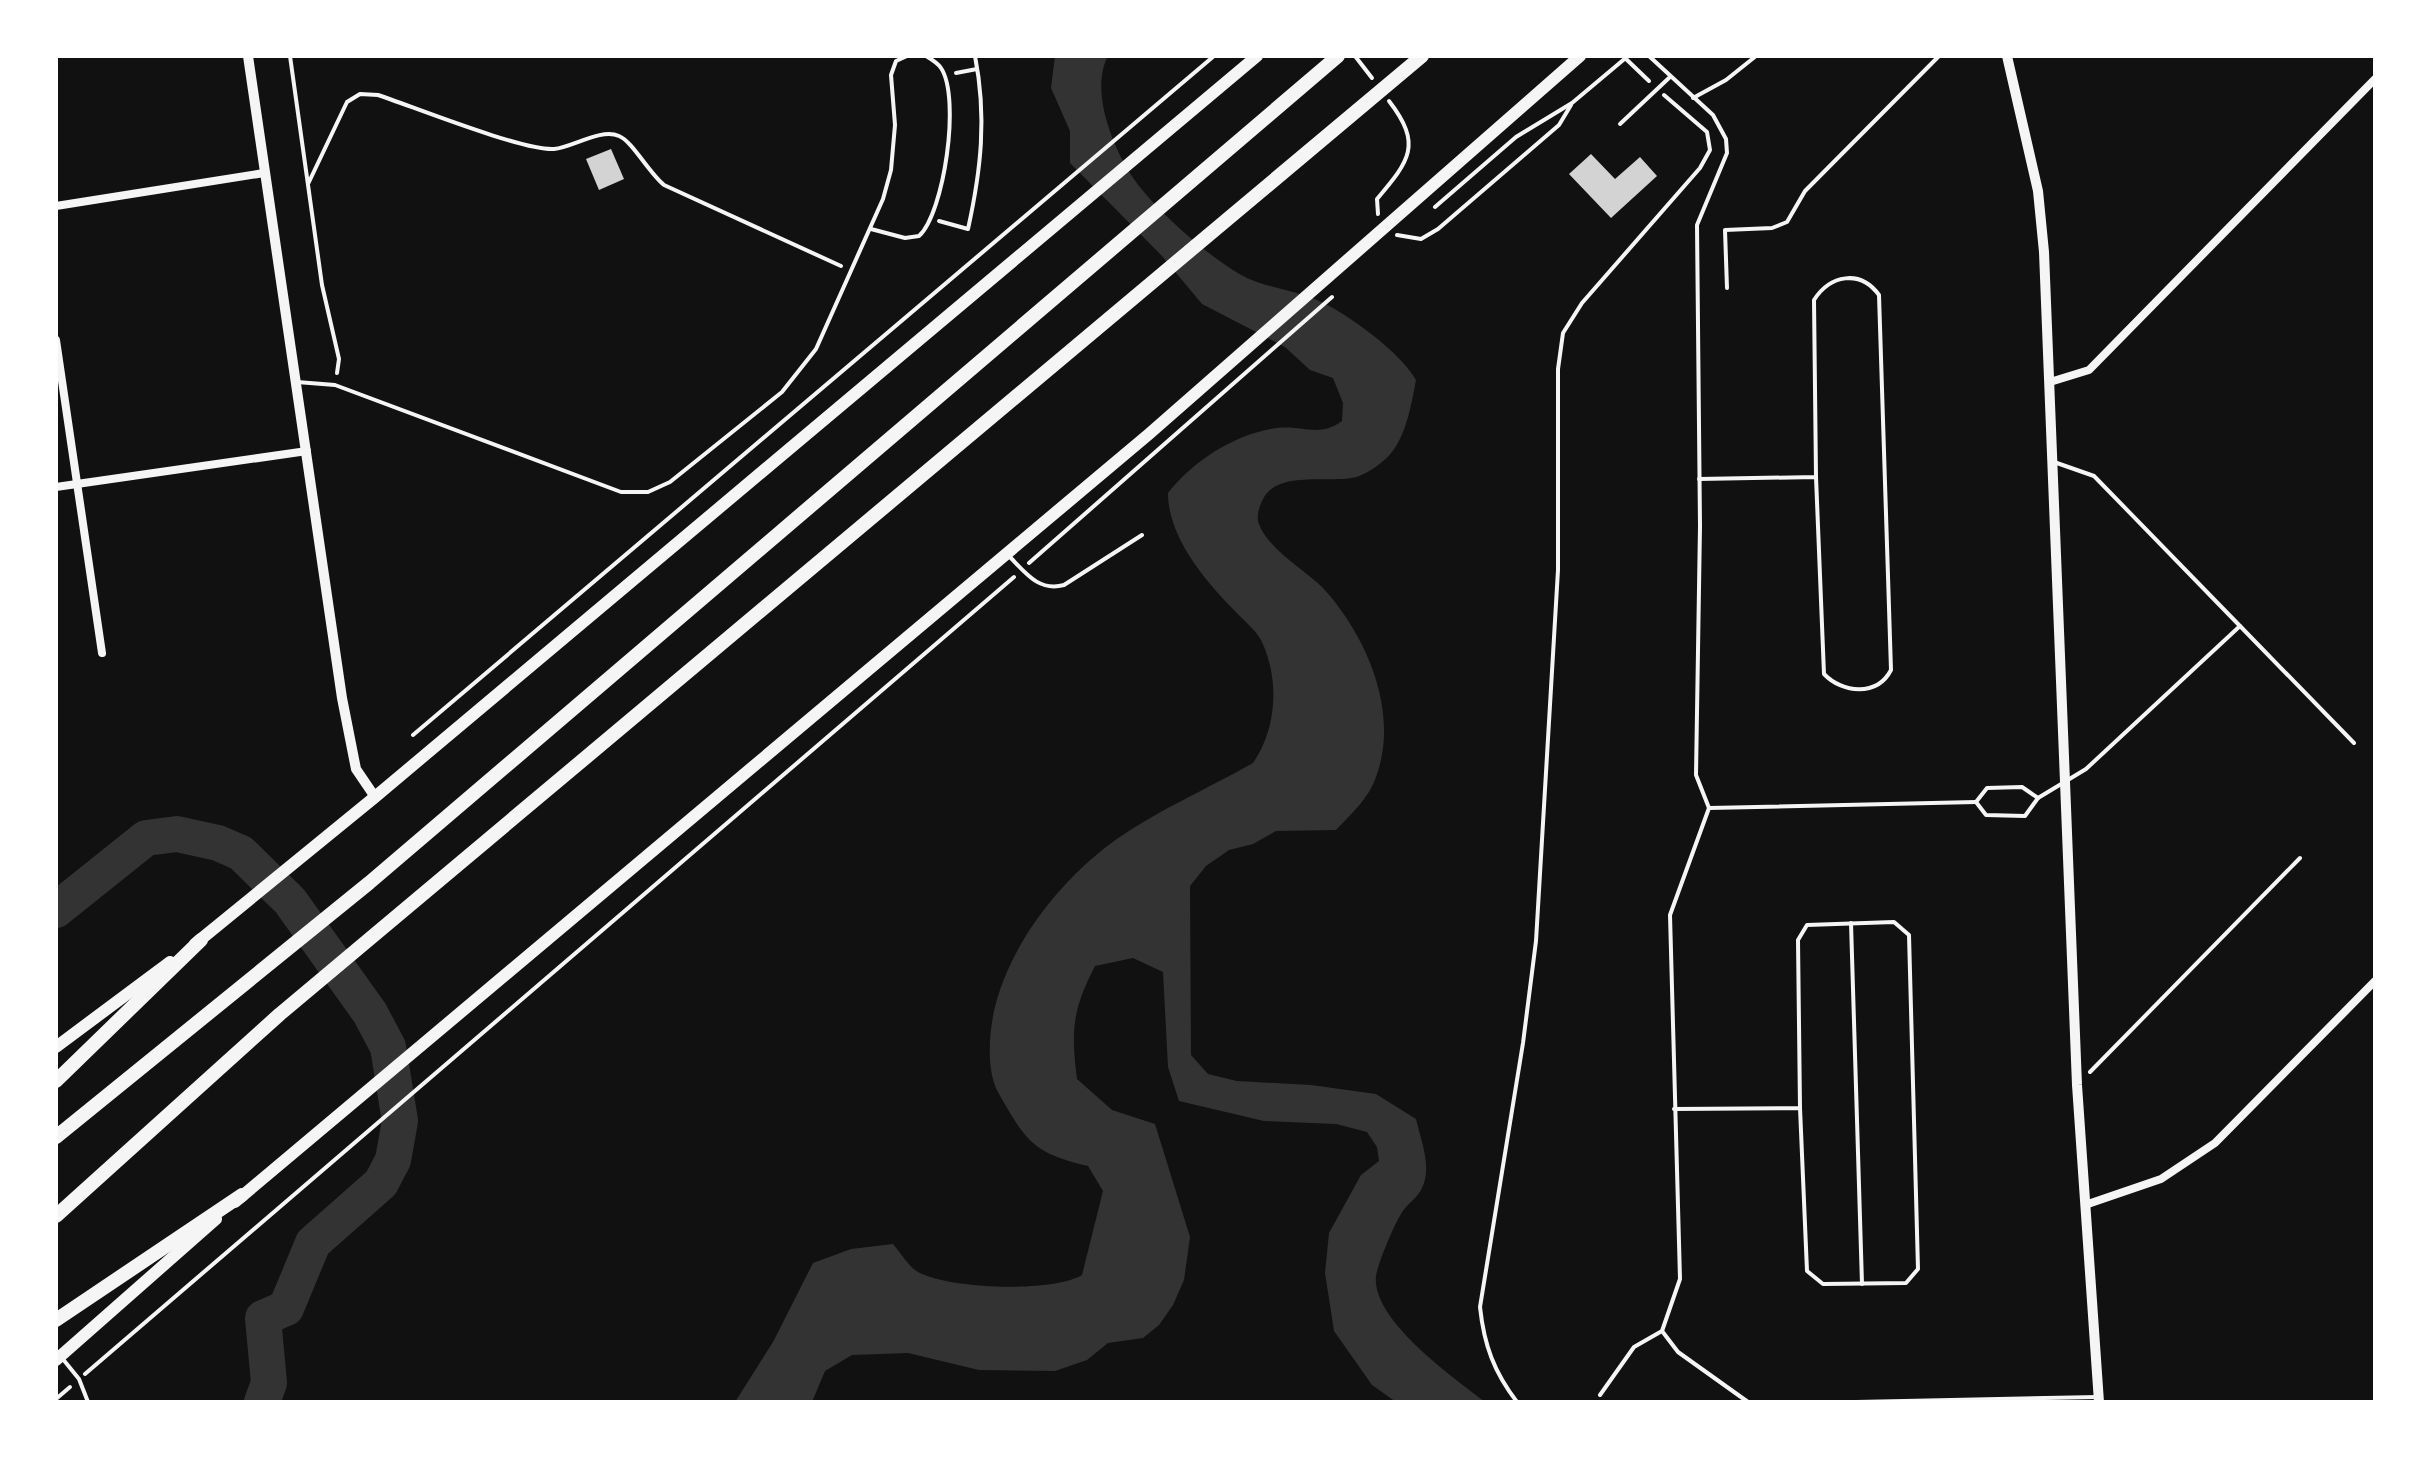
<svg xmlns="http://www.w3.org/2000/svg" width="2431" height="1458" viewBox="0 0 2431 1458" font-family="Lato,sans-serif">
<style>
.water{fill:#333}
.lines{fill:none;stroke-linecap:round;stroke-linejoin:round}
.river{stroke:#333;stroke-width:36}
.building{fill:#d3d3d3}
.path{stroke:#f5f5f5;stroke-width:4}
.service{stroke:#f5f5f5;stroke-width:4}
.minor{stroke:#f5f5f5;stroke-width:8}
.tertiary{stroke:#f5f5f5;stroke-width:10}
.secondary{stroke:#f5f5f5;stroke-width:12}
.motorway{stroke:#f5f5f5;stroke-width:14}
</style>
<rect width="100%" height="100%" fill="#111"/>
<path class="water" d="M1055,56H1108C1089,91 1114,152 1136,182C1159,213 1213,261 1247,278C1267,287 1291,290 1312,298C1342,309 1401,352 1416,380C1411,406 1405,445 1382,462C1376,467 1364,475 1356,477C1328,484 1276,469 1262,501C1259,507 1256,518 1259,524C1268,549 1305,570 1323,588C1367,636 1400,713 1376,777C1369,798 1351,814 1336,830L1276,831L1253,844L1229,850L1206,866L1190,886L1191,1055L1208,1074L1237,1081L1311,1085L1376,1094L1416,1119C1421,1141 1433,1169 1421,1190C1416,1199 1406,1205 1401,1214C1394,1225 1378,1263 1376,1276C1371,1320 1454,1378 1485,1402H1396L1372,1385L1334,1331L1325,1273L1329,1233L1361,1175L1379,1161L1377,1147L1367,1132L1336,1124L1264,1121L1179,1101L1168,1067L1163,972L1133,958L1095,966C1072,1011 1071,1030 1077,1079L1112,1110L1155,1124L1190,1237L1184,1280L1173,1305L1159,1325L1143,1338L1108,1343L1087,1360L1055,1371L979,1370L908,1353L852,1355L825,1371L812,1402H735L773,1342L813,1263L851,1249L893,1244C900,1252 909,1267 918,1272C949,1289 1052,1293 1082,1275L1103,1191L1088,1166C1033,1153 1026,1141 999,1094C986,1072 989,1035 994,1011C1009,946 1057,884 1110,844C1152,813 1207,789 1253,763C1277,728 1280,679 1261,640C1255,629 1241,618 1232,608C1203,578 1168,536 1168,493C1193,461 1236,433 1277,428C1305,425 1318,438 1342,421L1343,403L1333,378L1310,370L1285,347L1202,304L1162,256L1070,163V131L1051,88Z"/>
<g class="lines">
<path class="river" d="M56,910L146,838L177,834L218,843L241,853L290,901L370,1013L388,1047L400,1121L393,1160L381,1183L313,1243L286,1308L263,1318L269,1383L262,1402"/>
</g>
<g class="building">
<path d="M611,149L624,179L599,190L586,159Z"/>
<path d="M1591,154L1615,179L1640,157L1657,176L1611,218L1569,174Z"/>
</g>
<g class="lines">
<g class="path">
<path d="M290,56L322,285L339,359L337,373"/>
<path d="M1355,56L1372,78"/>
<path d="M1625,58L1649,81"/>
<path d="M956,73L977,69"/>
<path d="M308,184L347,102L360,94L378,95C414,107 523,151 554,149C573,147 601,128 619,136C632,141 649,173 664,185L841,266"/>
<path d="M1435,207L1516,137L1572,103L1628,56"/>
<path d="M1378,214L1377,199C1409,161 1423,145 1389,101"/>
<path d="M939,221L968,229C981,170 987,117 975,56"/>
<path d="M1397,235L1421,239L1438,229L1559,125L1571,105"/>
<path d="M1727,288L1725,230L1772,228L1787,222L1805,191L1939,56"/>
<path d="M1029,563L1332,297"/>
<path d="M413,735L1214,56"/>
<path d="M2090,1072L2300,858"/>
<path d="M85,1374L1014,577"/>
<path d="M56,1399L70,1387"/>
<path d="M1517,1402C1494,1372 1484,1345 1480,1307L1523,1043L1536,941L1558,570V369L1563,333L1582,303L1700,168L1710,150L1707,132L1664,95"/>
</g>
<g class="service">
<path d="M1693,98L1726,80L1756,56"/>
<path d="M1620,124L1670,77"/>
<path d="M871,229L905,238L919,236C944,213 961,98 941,68C938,63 931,59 926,56"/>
<path d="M297,382L335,385L621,492H648L670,482L782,392L816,349L883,199L891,170L895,125L891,75L896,61L907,56"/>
<path d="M1699,479L1816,477L1814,300C1830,275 1860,269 1879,295L1891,670C1877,697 1842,693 1824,674L1816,477"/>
<path d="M1008,555C1025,572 1038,592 1064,585L1142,535"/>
<path d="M2240,626L2354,743"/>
<path d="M1976,802L1986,815L2025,816L2038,798L2086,769L2240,626L2094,476L2054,462"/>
<path d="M1976,802L1987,788L2022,787L2038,798"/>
<path d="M1709,808L1976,802"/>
<path d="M1851,923L1862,1284"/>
<path d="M1674,1109L1800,1108L1798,940L1807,925L1894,922L1909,935L1918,1269L1906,1283L1823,1284L1807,1271L1800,1108"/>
<path d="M1662,1331L1678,1352L1748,1402"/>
<path d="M62,1358L79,1379L88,1402"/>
<path d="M1600,1395L1634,1347L1662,1331L1680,1279L1670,915L1709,808L1696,775L1700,526L1697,225L1727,153L1726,139L1713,115L1649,56"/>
<path d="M1856,1402L2098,1397"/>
</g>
<g class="minor">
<path d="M56,206L264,173"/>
<path d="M56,340L102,653"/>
<path d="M2050,382L2089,370L2375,79"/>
<path d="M56,487L307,451"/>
<path d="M2085,1205L2161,1179L2215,1143L2375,981"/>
</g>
<g class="tertiary">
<path d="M248,56L342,698L356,769L375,797"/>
<path d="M2007,56L2038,191L2044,252L2077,1085L2099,1402"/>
</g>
<g class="secondary">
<path d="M195,944L375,797L1257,56"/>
<path d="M56,1047L170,962"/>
<path d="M235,1202L1149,434L1580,56"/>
<path d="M56,1360L216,1219"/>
</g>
<g class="motorway">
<path d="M56,1081L201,940"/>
<path d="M56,1137L369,883L1338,56"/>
<path d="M56,1216L280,1014L1422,56"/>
<path d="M56,1320L242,1195"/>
</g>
</g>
<rect width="2431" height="1458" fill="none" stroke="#ffffff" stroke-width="116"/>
</svg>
